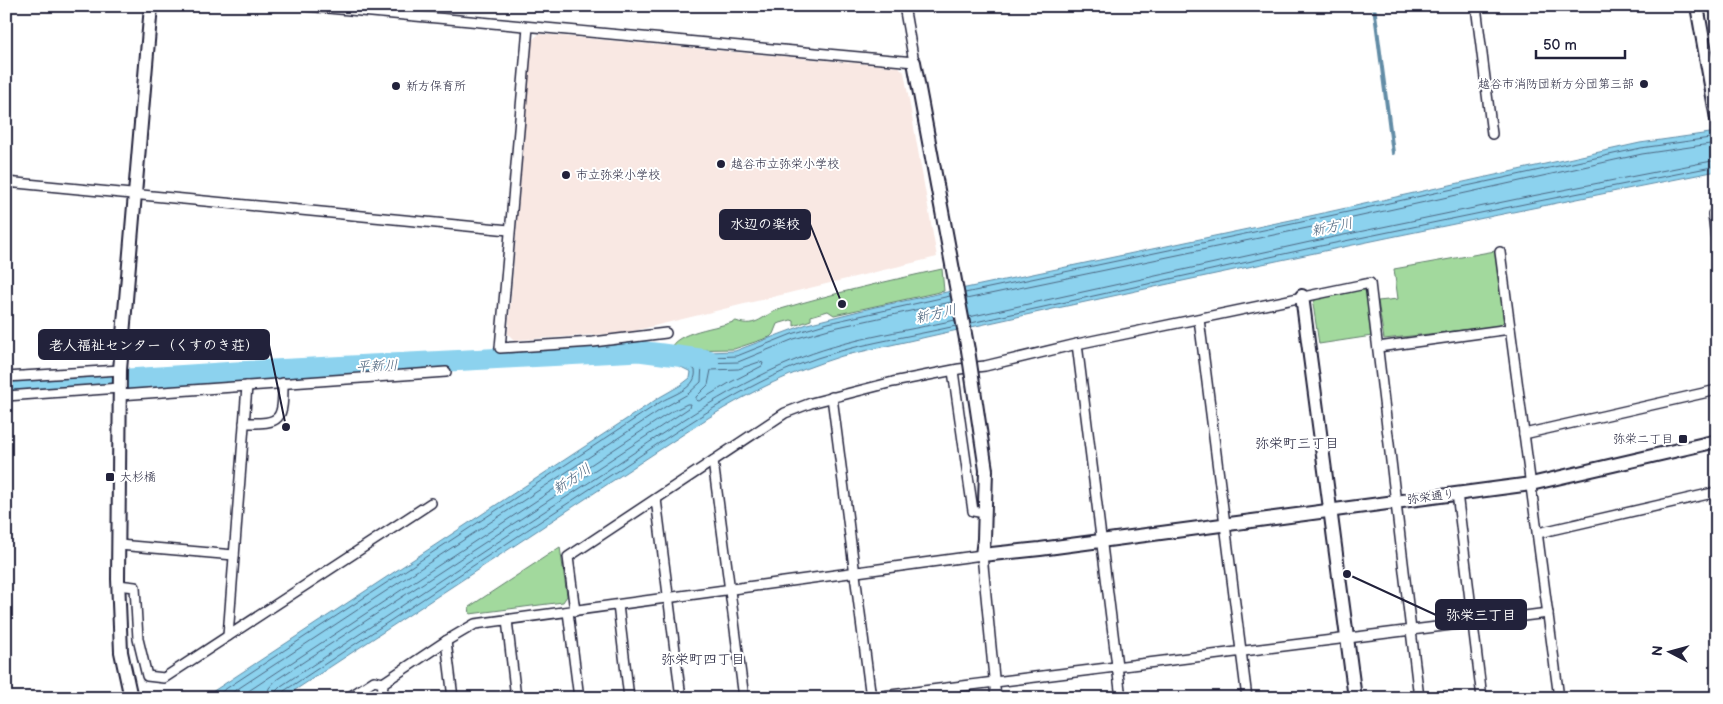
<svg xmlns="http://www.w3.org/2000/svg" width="1723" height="704" viewBox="0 0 1723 704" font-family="'Balsamiq Sans','Klee One',sans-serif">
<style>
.built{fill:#f9e8e3}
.green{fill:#a2d99d;stroke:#627e6c}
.water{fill:#8cd2ee;stroke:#628ca6}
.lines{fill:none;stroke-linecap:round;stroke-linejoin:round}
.shore{stroke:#4c6883;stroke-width:1}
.stream{stroke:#628ca6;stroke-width:4}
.river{stroke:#8cd2ee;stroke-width:21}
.street-casing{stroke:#22223b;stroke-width:12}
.secondary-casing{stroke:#22223b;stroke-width:16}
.street{stroke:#fff;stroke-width:9}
.secondary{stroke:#fff;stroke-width:12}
.secondary-bridge-casing{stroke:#22223b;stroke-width:16;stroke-linecap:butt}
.secondary-bridge{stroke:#fff;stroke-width:12}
.poi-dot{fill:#22223b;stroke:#fff;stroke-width:2}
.labels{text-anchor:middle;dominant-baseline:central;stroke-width:4;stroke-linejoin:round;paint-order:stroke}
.poi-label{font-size:12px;fill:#22223b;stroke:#fff;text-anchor:start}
.street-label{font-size:12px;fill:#22223b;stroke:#fff}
.water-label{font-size:14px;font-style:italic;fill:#47607a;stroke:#fff}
.neighbourhood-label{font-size:14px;fill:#22223b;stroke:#fff}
.leader{fill:none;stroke:#22223b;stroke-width:2}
.callout-dot{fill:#22223b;stroke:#fff;stroke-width:2}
.callout{fill:#22223b;stroke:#22223b;stroke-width:2}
.callout-label{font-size:14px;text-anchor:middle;font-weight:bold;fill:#fff}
</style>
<rect width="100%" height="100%" fill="#fff"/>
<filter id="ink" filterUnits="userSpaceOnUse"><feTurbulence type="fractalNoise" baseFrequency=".02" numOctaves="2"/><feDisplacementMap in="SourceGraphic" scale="10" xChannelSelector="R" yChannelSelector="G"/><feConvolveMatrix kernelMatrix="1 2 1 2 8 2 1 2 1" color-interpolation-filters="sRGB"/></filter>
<g filter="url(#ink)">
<path class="built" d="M539,34L899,67L904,72L937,257L625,333L514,340L508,334L532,40Z"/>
<g class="green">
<path d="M1495,251L1504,321L1499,326L1384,339L1378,301L1398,299L1394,269Z"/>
<path d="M942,269L944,291L834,315L828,311L811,316V320L794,326V321L791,320L777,324L773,334L770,337L734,349L670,350C675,331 719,328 736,321C757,329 763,314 781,309C834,293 888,281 942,269Z"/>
<path d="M1362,289L1366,292L1372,336L1319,344L1313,304L1316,298Z"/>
<path d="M560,547L567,596L563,602L470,614L469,607Z"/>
</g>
<path class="water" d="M1717,132V171C1424,229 1133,290 842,356C794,371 751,391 708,418L283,698H203L660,397L681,385L690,378L691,372L677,365L680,353L735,351L807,324L875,307L1310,216L1640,143Z"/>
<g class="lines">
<g class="shore">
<path d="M965,293L1311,220L1641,148L1717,137"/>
<path d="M966,299L1312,227L1642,154L1717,143"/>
<path d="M969,317L1310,242L1527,197L1717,160"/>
<path d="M971,323L1311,248L1529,203L1717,166"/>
<path d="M760,362L763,363L762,366L731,382L699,401L696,400V397L708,385L711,370L738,369Z"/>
<path d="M212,698L662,401C675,394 698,387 695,370L685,362L686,358L737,356L792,334L828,323L950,296"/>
<path d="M224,698L665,407L688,394L701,382L702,363L738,362L794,339L829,329L951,302"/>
<path d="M238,698L669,413L687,404H690L689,408L680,414L276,680L269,688L267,698"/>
<path d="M275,698L276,691L281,686C388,616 494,543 602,474C664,433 724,389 793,361C844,339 901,332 955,320"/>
<path d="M281,698L284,691C392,620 499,548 608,477C669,437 729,393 798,365C848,345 903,338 956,326"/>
</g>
<path class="stream" d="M1374,6L1393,153"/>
<path class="river" d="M6,387L236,372L639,351L708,360"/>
<defs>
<g id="street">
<path d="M306,6L914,62L904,6"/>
<path d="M1476,6L1492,134"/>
<path d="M528,27L500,348L593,342L666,333"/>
<path d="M6,182L509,230"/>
<path d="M1717,213L1713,214L1717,246"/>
<path d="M1500,252L1559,698"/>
<path d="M1199,319L1247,698"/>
<path d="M1077,344L1121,698"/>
<path d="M1378,347L1510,329"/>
<path d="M953,371L973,511L985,513"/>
<path d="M6,377L120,370"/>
<path d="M120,395L446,372"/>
<path d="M6,396L120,388"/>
<path d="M832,397L871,698"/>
<path d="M244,423C282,424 283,420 283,383"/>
<path d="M1524,434L1717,390"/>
<path d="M713,461L744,698"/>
<path d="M1457,493L1482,698"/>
<path d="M656,499L681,698"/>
<path d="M1538,533L1717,492"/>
<path d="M119,545L234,555"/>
<path d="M118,585L135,587L138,639L147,676L164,678L431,503"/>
<path d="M618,605L629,698"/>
<path d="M575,611L568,557L785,413L811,403L893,382L959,369L985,366L1077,344L1370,283L1419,698"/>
<path d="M568,612L579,698"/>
<path d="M507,620L516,698"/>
<path d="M228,636L247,386"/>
<path d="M446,641L453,698"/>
<path d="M348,698L374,681L383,683"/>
<path d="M382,698L383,683L446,641L475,624L982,555L996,698"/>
<path d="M867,698L1548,613"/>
</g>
<g id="secondary">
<path d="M1697,6L1717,119"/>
<path d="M914,62L968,350"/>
<path d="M1302,296L1355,698"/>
<path d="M986,470L984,539L982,555L1040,549L1531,484L1717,441"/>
<path d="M131,698L121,652L120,627L118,579L120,370L151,6"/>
</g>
</defs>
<use href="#street" class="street-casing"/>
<use href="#secondary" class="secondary-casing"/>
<use href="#street" class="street"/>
<use href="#secondary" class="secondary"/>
<defs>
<path id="secondary-bridge" d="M968,350L986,470"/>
</defs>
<use href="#secondary-bridge" class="secondary-bridge-casing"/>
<use href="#secondary-bridge" class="secondary-bridge"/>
</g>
</g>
<g class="poi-dot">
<circle cx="1644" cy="84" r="5"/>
<circle cx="396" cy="86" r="5"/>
<circle cx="721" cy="164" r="5"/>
<circle cx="566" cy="175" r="5"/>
<rect x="1678" y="434" width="10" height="10" rx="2.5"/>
<rect x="105" y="472" width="10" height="10" rx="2.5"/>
</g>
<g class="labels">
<g class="poi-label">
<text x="1634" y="84" text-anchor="end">越谷市消防団新方分団第三部</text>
<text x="406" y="86">新方保育所</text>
<text x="731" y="164">越谷市立弥栄小学校</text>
<text x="576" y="175">市立弥栄小学校</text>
<text x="1673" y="439" text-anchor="end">弥栄二丁目</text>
<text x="120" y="477">大杉橋</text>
</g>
<g class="street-label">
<text transform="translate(1431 497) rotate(-7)">弥栄通り</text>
</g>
<g class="water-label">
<text transform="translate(1332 227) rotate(-11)">新方川</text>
<text transform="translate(936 314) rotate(-13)">新方川</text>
<text transform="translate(377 366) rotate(-3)">平新川</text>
<text transform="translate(572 479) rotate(-34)">新方川</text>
</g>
<g class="neighbourhood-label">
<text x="1297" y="443">弥栄町三丁目</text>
<text x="703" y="659">弥栄町四丁目</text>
</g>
</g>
<path class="leader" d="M842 304L810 224M286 427L269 345M1347 574L1436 615"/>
<g class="callout-dot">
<circle cx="842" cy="304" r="5"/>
<circle cx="286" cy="427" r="5"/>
<circle cx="1347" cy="574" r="5"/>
</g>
<g class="callout">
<rect x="720" y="210" width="90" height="29" rx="5"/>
<rect x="39" y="330" width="230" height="29" rx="5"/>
<rect x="1436" y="600" width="90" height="29" rx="5"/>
</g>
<g class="callout-label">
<text x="765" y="229">水辺の楽校</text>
<text x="154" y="350">老人福祉センター（くすのき荘）</text>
<text x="1481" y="620">弥栄三丁目</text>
</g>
<rect width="1723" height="704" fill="none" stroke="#fff" stroke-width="25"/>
<rect x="12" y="12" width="1698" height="679" fill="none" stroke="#22223b" stroke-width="2" filter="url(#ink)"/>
<g transform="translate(1670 652) rotate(276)" stroke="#ffffff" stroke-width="4" paint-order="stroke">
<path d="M0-4L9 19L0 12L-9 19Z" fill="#22223b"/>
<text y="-8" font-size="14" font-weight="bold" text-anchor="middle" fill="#22223b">N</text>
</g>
<path d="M1536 50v8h89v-8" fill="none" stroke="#22223b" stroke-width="2.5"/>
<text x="1543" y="50" font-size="15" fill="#22223b" stroke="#ffffff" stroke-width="4" paint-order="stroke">50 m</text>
</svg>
